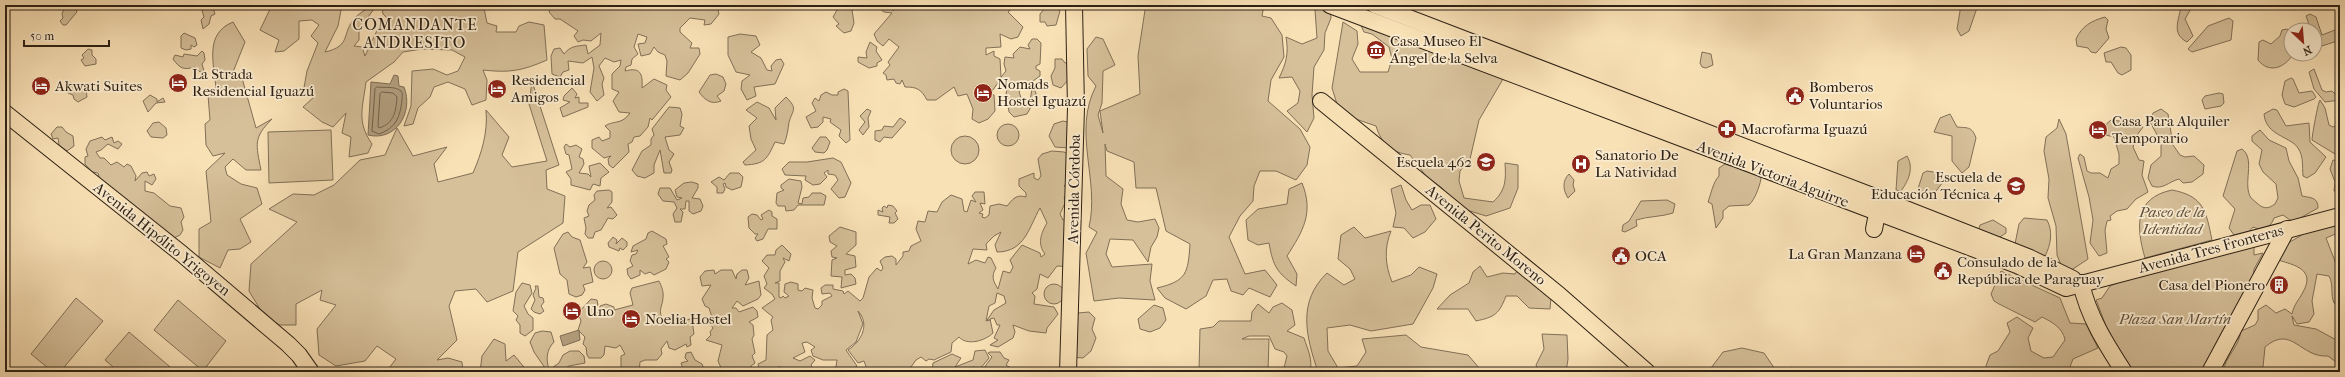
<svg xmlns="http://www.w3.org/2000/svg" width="2345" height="377" viewBox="0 0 2345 377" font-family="'IM FELL French Canon',serif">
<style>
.green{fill:#d6c09a;stroke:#817057;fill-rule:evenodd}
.water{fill:#b39f7f;stroke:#7d6c54}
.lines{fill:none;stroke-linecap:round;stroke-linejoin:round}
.shore{stroke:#70604a;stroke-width:1}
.major-casing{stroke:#2c2014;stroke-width:18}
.major{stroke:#f9e1b6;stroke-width:16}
.labels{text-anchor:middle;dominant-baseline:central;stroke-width:3.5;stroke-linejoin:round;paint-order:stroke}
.poi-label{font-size:15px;fill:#2c2014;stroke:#fbecd0;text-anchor:start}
.street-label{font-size:15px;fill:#2c2014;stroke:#fbecd0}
.park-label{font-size:15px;font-style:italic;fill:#5f503c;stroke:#fbecd0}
.neighbourhood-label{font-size:16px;letter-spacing:1px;fill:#2c2014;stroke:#fbecd0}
</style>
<rect width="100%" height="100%" fill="#f9e1b6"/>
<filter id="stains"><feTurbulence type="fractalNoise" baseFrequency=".005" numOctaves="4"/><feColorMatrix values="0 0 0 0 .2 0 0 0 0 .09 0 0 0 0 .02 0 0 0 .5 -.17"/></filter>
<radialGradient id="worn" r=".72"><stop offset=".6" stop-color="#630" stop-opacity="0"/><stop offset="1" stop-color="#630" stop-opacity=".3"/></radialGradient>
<g class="green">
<path d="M203,5H212L215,14L211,16L209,24L203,29L201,20L204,17L201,7Z"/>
<path d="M272,5H342L338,26L325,52C352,46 341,33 355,18C358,14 364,11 368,8L374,9L365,21V26L359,31V40L354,46L362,47L365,56L381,22L389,20L383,14L382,8L385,5H494L484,8L487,23L497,26L496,32H516L519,26L529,22L544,25L547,60C522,71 509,73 483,70L487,80L486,100L472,105L465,89L448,82L434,87L430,97L418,108L413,124L404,126L411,106L412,71L433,69L447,75L458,71L465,57L452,50L422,49L403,52L394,62L366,82C363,107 356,121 372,144L368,153L349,157L351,137L342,133L346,113L333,127L322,122L303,107L314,97L303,93L307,71L318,43L311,36L319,25L312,20L299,21V39L284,51L275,52L279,40L260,30Z"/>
<path d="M552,5H717L719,14L711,24L704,25L705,20L690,18L680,28V32L692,43L690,48H699L700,54L688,73L680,80L666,76L667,61L665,55L658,52L654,47L650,54L641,56L638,44L645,43L647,37L638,34L634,47L638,54L632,59L631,65L626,67L625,71C640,67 643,73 642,88L654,79L667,85L666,90L671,97L652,120L650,118L648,127L640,136L634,137L632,142L628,144L629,152L613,168L609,165L608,159L611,156L604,158L592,148V140L599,137L602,141L610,138V131L605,126C614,120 622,125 630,113L619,112L613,101L619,92L612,89V74L620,66L621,60L614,62L605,58L599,66L604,78L602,84L604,95L597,101L590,92L594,68L592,57L583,63L568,61L569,70L563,72L560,77L552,74L551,56L554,49L560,48L564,54C570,46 577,46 586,45L588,54L600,45L601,33L591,41L583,40L578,42L574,36L578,31L560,19H555L549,12Z"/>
<path d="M845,5L852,10L854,23L851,31L844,33L836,26L839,24L833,17L837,10Z"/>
<path d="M875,5H895L893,11L897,5H1016L1008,12L1023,27L1018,37L1011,39L1000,34L1001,47L986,48V55L994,51V56L1000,59L1001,77L1006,71L1004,64L1005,57L1014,58L1013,54L1020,47L1030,49L1028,45L1032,39H1037L1041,43L1040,64L1036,66V69L1040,71V76L1019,91L1022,102L1030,101L1032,89L1035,91L1037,96L1027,114L1014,117L1009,112L1008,106L1016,102L1005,101L1007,88L1002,87L1000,80L990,94L994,95L995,111L988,119L979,123L972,119L973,109L967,94L958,96L954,87L936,100H927C921,89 917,87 905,87L902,80L900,84L896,83L894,79L887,80L886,75L883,73L890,65L888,62L899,47L889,39L883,46L877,41L874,34L892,13L884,12Z"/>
<path d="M1052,5L1060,11L1056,25L1047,26L1045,22H1040V14L1045,8L1050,9Z"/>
<path d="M1149,5H1264L1262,16L1271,18L1282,35L1284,57L1271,80L1268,101L1300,129L1310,147L1307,165L1296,180L1276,171H1260L1254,186L1253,201L1240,216L1229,237L1245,274L1265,270L1277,285L1270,297L1249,288L1243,295L1231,291L1227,279L1213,280L1206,296L1186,309L1165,298L1157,288C1187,281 1188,273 1190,244L1166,231L1156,188H1136L1134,162L1107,151L1105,144L1106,176L1123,189L1121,204L1127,220L1138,222L1155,219L1159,228L1157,237L1151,247L1148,262L1133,240L1110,239L1106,254L1112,267L1152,264L1150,281L1155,300L1119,298L1094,301L1086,253L1097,232L1089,227C1100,180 1072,132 1096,86L1088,76L1087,49L1096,37L1103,39L1115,65L1103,71L1102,103L1098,115L1103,133L1100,111L1140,94L1138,56L1145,10Z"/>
<path d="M1330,5L1331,18L1325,33L1324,50L1314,67L1312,95L1314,118L1307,132L1287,111L1298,103L1300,91L1292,77L1279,78C1286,64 1289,53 1286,37L1302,44L1317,38L1315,10Z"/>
<path d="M1961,5H1978L1969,31L1961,36L1957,29Z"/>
<path d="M2181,5H2193L2185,19L2193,36L2187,42C2170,33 2180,19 2181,5Z"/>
<path d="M75,7L77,12L66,25H63L60,21L63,18L62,14L64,9Z"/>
<path d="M2310,14L2316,17L2322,35L2340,28V40L2319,47L2315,42V30H2311L2306,16Z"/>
<path d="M1356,15L1503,79L1479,120L1470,159L1460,171L1459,181L1464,198L1493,202C1506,190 1506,180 1505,163L1518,165V188L1510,208L1486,216L1457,207L1442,188L1426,176L1410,155C1391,152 1382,145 1376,126L1350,117L1337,104L1332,88L1343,22L1357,31L1358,44L1352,59L1360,72H1388L1392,59L1389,47L1372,34L1364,32Z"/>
<path d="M2105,17L2108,20L2106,29L2109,38L2096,53L2091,52L2088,48L2077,46L2076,39C2082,26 2091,21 2105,17Z"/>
<path d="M2229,18L2233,21L2231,40L2192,52L2188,49L2208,26Z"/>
<path d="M233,22L245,42L233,72L242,78L256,128L272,119C253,138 256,144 261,170H246L233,159L225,167L227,175L241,184L257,188L262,204L240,219L251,242L240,249L228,250L220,268L199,257V229L211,222L206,171L225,153L213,156L206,145L205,124L210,120L208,95L216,89C214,63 204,34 233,22Z"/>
<path d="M2287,29L2291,32V54H2293C2285,68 2269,74 2258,60L2259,42L2263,40L2271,44L2280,36L2282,30Z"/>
<path d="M184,33L195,38L197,45L194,47L191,45V49L186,50L181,48V36Z"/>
<path d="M740,34L756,36L760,45L751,52L761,58L767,70L772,71L771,66L776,60L781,59L784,64L775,84L754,87L756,96L747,100L741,89L742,81L750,75L736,72L728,55V37Z"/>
<path d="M870,42L877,47L876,51L882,60L877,63V66L869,68L858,62V57L867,58L866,52Z"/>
<path d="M2121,47L2126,48L2131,55V70L2122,75L2118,73L2111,62H2106L2104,53Z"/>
<path d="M88,49L92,50V55L96,59V64L85,66L81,60L84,58L82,55Z"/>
<path d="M202,51L204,53L205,60L202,64L204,71L200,72L195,67C184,70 180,69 173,59L175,55L183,57L184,54L197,56Z"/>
<path d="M1702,52L1711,54L1713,65L1706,68L1702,67L1700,63Z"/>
<path d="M1055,59H1062L1065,63H1072L1069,79L1061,88L1053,85L1051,76L1055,68Z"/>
<path d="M2314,69L2322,90L2326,92L2332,91L2337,96H2340V100L2325,102L2314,89L2309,72Z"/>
<path d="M716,74L723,77L726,84L724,91L717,96L721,101C711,105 705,100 699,92L710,75Z"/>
<path d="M2291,78L2293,79L2299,93L2312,91L2316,97L2314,99L2294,107L2285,104L2282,95L2285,81Z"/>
<path d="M532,81L559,165L546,170L547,189L565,196L563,223L518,252L513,291L487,302L476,289L455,291L449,306L457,340L437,360L448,358L462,362L463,372H386L396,359L377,346L365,361L336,366L319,355L317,329L336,305L320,300L322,290L296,304V325H279L263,314L249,291L251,264L297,222L269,209L293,194L314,195L334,185L360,160L385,155L397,128L413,156L447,147L434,164L438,182L473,173C482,152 488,132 486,110L509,137L502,155L512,167L547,161L529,104Z"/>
<path d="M71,82L77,89L82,85L86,90L87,97L78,102L74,99L73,95L68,93L67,85Z"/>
<path d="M572,88L577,94L575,98L579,97V103H588V107L563,117L560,108L570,102L563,100L564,96Z"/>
<path d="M844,89L848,91L850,140L846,143L839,136L841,130L830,122L831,119L823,117V122L818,127L811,128L806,117L816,111L812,103L815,98L819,101L821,95L826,92L832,95H838V92Z"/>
<path d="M2219,93L2223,94L2224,103L2221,106L2205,109L2202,100L2205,96Z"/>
<path d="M150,95L157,99V102L163,98L165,102L156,103L148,112L143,101Z"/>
<path d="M786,97C798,109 793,109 789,122C788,130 787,137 784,144L775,142C767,159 765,164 745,165L743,162L756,150L751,139L749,126L757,118L746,110L757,102L769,108L776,120L775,108Z"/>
<path d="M2320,100L2325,108L2329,125L2333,127L2340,124V157L2312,140C2312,136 2318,102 2320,100Z"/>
<path d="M669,107L680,108L682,114L680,126L684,128L680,135L665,137L669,150L674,154L669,162L672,170L671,173H664L660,150L654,165V173L645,178L637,176L632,170L642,151L651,145V139L654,135L652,129Z"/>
<path d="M867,109L871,111L868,118L869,127L863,135L859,130L865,122L860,116Z"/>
<path d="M2161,109L2168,114L2173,145L2180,155L2185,157L2194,156L2204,165L2203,174L2192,182L2183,183L2179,179C2168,182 2163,190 2152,186L2148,178L2151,165L2161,156V142L2150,122L2153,113Z"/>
<path d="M2273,109L2277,110L2286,126L2309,123L2310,142L2326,157L2315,173L2307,178L2303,176C2302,166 2304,157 2298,148C2290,136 2266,136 2264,114Z"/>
<path d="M1950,114L1957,127C1967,128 1972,126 1976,138L1969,167L1962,173L1952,161V136L1934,132L1940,118Z"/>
<path d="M900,118L906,122L892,138L884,137L880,142L875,140V131L882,130L884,126L893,127Z"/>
<path d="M2059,119L2066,134L2088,259L2073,269L2063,270L2057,255L2056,226L2048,198L2049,179L2044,151L2046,137L2057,128Z"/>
<path d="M2111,120L2135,123L2143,127L2137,135L2133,147L2139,160L2144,161L2142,175L2148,192L2136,199L2127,209L2117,211L2110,216L2111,220L2107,221L2105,230L2107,253L2099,256L2090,243L2093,220L2089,197L2078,158L2080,154L2084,157L2087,171L2091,173H2100L2108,178L2111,169L2119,164V154L2114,137L2106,135C2101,128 2105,125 2111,120Z"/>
<path d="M1063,121L1068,122L1069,148L1055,147L1049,136L1054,124Z"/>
<path d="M159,122L166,128L167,135L163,138L151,137L147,131L153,123Z"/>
<circle cx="1008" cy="135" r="11"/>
<path d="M57,127H62L66,132L73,136L74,146L67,151L59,145L58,138L53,139L51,134Z"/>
<path d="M331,130L333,180L269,183L268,132Z"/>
<path d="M2260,130L2269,140L2286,148L2289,161L2298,178L2302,196C2311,198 2318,197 2318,208L2295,221L2290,220L2283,215L2274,218C2272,224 2268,228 2261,230L2253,227C2249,233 2241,237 2234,235L2229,228L2235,209L2223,196L2237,151L2242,149C2256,159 2242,184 2251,198C2253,200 2256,202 2258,204C2264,209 2268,209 2275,204L2278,198L2276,184L2263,172L2259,164L2262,150L2252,141V136Z"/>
<circle cx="965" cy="150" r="14"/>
<path d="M102,137L105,140L112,137L114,143L118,141L122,144L118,149L108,144L101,150L96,152L100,158H104L111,165L117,162L124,167L127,164L131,166L136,176L135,181L142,173L147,172L149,176L154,174L156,179L152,185L145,181V191L154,193L170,206L181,208L184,217L181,222L183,230L180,235L172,239L100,180L98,173L92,172L85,164V157L88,156L86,149L90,141Z"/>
<path d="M820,137H826L830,142L827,150L824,153L815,152L812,148Z"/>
<path d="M566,144L570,147L576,145L582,149L579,157L583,159L584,164L579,173L588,174L591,177L589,166L600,163L609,172L601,178L600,186L593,184L590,190L571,185V179L566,172L572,169L569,155L566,154L564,147Z"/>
<path d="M1052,151L1064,152L1072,156L1066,163H1072L1073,176L1064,186L1069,190L1064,198L1066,201L1060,214L1063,220L1073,218L1074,233L1064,241L1074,246V267L1057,266L1048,278L1040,274L1037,289L1032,293L1035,296L1034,304L1054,307L1058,314L1047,328L1046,333L1029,331L1013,325L1015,332L1013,338L998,347L990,345L998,340L994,338L1000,325H997L994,318L990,319L993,333C985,341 967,346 959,337L952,343L951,352L934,360L929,359L926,361L921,357L916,360L911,367L894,372H868L864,361L858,363L848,350C862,341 870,324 858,311L863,324L856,342L846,350L857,366L849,372H829L832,368L836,367L837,360H823L813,356L811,350L815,347L807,342L802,343L805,352L793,358L800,361L810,356L815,360L811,365L813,370L783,372L781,367H778L775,372L760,371L758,364L766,360L767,335L773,330L771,320L773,317L762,308L775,299L772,294L764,288L767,284L764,276L769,268L762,261L767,255H775L776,250L782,245L791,254L789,261L783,258L785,262L780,271V281L775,283H779V297L781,298L783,296L785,298L789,296L784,292L785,284L791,282L798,284V290L802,291L805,288L813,290L812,298L815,308L818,309L822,305V301L832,296L830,293L822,294L821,288L825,285H833V289L843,291L844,294L848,291L860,301L863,298L869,277L877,268L881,271L883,268L880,261L885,257L892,256L896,259V265L903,256V252L909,251L911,246L921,241L916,229L918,221L925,222L928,211L937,212L942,202L951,195L962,199L964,211L967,212L971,200L976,202L972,196L975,192H984L985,204L980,203L983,210L979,213L983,214L982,217L985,218L989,215L990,206L999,204L1007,206C1013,199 1016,194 1026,197V193L1019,186V179L1034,173V178L1038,180L1041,176L1038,159L1042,154ZM1040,208L1047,223C1041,233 1037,244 1045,254L1041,257L1040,253L1022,245L1010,260L1013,267L1010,273L1003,271L998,289C993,281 991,276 996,268L991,258L988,257L985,263L976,260L968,264L973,249L987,250L986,244L994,236L1001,232L995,245L997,252C1025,252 1029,227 1040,208ZM997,293L1004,296L1006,303L994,310L987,320H990L986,321L989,306L995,303Z"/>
<path d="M1907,156C1914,168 1909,180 1901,191L1896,190L1898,161Z"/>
<path d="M833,158L841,162L851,183L845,197L839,198L831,189L838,180L835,175L828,174V170L824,173L827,177L820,184L813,185L805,180L806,176L785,175L782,169L789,162H807Z"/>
<path d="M2333,160L2340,161L2339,193L2334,191L2335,182L2330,169Z"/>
<path d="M1739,163L1757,172L1761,179C1759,188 1755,199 1749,205L1729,206L1723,211V218L1716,228L1712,204L1708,202C1711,194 1713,182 1719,176V168L1725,164L1731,166Z"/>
<path d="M1927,171L1940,173L1943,182L1933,195L1924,198L1917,192L1923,173Z"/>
<path d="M730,173H739L743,177L741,187L732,190L726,187L725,183L723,184L725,189L723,193H717V187L711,182L719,177L724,180Z"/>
<path d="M1569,174L1574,180L1573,185L1575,191L1568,198C1563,190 1562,181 1569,174Z"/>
<path d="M789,179L801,181L802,187L798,203L802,204L803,198L809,197L812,193H821L826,196L824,205H798L794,210L786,211L785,206H778L776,203L777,193L784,190L781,188V185Z"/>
<path d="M692,182L698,184V188L692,198L700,199L703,206L701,211L693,214L689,211V201H686L685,209H680L683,212L681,222H675L673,214L677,208L674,202L663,201L658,194L660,188H670L677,200L682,198L677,197L675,190L684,183Z"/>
<path d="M1302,183C1314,213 1303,231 1287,256L1297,274L1296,286C1277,273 1273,266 1269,243L1258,245L1248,240L1246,220L1258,209L1287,204L1289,189Z"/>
<path d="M1401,185L1406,200L1412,210L1421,205H1430L1436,219L1425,232L1413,238L1404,228L1393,227L1396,213L1391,189Z"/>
<path d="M609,190L612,192V202L607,208L611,207L617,215L613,219L608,218L601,230L595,232L593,238H588L585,234L586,228L584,218L589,216L587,211L589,205L595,200L594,195L597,191Z"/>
<path d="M2172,190C2204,196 2206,211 2212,240L2145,258C2136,227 2134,198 2172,190Z"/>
<path d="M1667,200L1675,204L1673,213C1661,217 1649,216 1636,220L1637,226L1625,232L1622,231L1623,225L1629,221L1641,201Z"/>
<path d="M888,205L893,206L897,211L895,213L898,219L894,223H889L890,217L878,215V210L883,212L882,208L884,206L887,208Z"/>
<path d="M769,210L772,212V216L777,219V229H768L763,239L757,241L755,238L758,234H755L749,228L748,217L752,214L757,215L761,220L763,219L761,215Z"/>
<path d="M2024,218L2047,220C2053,231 2051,245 2045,256L2040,257L2015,244L2019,224Z"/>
<path d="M1993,220L2006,228V233L1994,241L1977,234L1980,225Z"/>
<path d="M2340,223V232L2326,238L2340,274V306L2334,303C2330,294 2334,285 2329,276L2317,274L2312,301L2314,314L2309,322L2297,324L2292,316L2294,325L2316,329L2340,342V365L2328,356C2300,358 2292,324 2265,347L2263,367L2254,372H2223C2225,357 2239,347 2241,331L2255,325L2258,320V310L2266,305L2276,313L2285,309L2292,314C2294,304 2299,300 2303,292C2316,269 2294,265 2278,260L2275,251L2305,233Z"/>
<path d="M840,227L856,232V245L846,254L855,256L856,267L845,270V275L851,274L855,278L856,284L841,288L842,277L831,276L832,260L837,258L832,257L831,251L837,246L830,242L829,236Z"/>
<path d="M1354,227L1365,238L1391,231C1384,248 1385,265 1392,282L1411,275L1419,267L1437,274L1433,288L1413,324L1371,331L1350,325L1327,328L1328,351L1338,368L1357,366L1366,352L1362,339L1406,335L1421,347L1468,355L1481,370L1480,372H1318C1306,336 1297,302 1327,273L1344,285L1355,279L1350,269L1338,259L1341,235Z"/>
<path d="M652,231L666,239L667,244L663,246L669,257L666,259L669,262L666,269L654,275L650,272L645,274L640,270V275L631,279L628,275L627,269L633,266L630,261L632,255L636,254L638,250L631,252L633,246L646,239L648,233Z"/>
<path d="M568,232L572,237L580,240L587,262L583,268L590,267L593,282L583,285L585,290L582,295L576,297L569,294L567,280L560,274L554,248L563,234Z"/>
<path d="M613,237L617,240L616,244L622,238L627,242V246L623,250L620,248L619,251L609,247L608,243Z"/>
<path d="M2254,246V255L2263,253L2254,269L2253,281L2206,372H2131L2108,331L2096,300L2102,298L2110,286L2122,281Z"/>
<path d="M1523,261L1552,285L1550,309L1529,308L1517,296H1506C1499,314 1495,317 1476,321L1468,309H1437L1450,295L1469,283L1473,272L1480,266L1487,277L1503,273L1515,274Z"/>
<circle cx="603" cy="270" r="9"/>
<path d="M714,270L715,274L721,270H732L736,279L737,274L742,270H747L749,278L745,285L759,281L761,295L758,299L743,306L737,301L732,308H736L739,312L753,307L757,311L758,317L749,322L753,325L754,335L752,339L755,353L752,356L755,363L751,366V370L758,372H716L715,370H722L718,361L722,345L706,340L711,335L710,332L713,328L711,325L713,320L709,308L705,306L702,299L711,285L702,286L700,277L705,271Z"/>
<path d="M2001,271L2060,298L2070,323L2086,324L2098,348L2073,359L2068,372H1987L1986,366L1990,355L1998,351L2010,332L2007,323L2017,317L2033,328L2028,338L2031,351L2044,358L2053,357L2065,340C2063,328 2052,322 2042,317L2035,322L1999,304L1994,301L1991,294Z"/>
<path d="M659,281C661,285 664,292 663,297C663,307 656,311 665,322L674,319L676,324L680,325L689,319L692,320L694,334L690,337L691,345L687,347L686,344L675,350L669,348L667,341L661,349L662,354L657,360H645L640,362L639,372H621V356L625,354L620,345L616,348L605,346L604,355L601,358H589L587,355L586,347L583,344L585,337L578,330L581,321L578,313L591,299L597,300L598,305L593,310L596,314L600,310V306L606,304L614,307V310L633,305L630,293L632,288Z"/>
<path d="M522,283L530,285L532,293L524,306L528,314L533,318V330L525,336L520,333V325L516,320L518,316L513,311L516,292Z"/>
<circle cx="1054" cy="294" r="10"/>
<path d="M535,286H538L539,297L543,298L544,302L541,306L544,311L540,314L534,312L531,309L535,300L533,295L536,288Z"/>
<path d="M76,298L103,321L60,372H53L31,354Z"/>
<path d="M178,300L226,341L203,371L154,330Z"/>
<path d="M1282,303L1292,310L1295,325L1287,331L1304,338C1308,350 1313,360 1310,372H1283L1287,356L1284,352L1275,349L1269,336H1249L1242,339H1269L1268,372H1199L1200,329L1213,327L1219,321H1251L1252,312L1258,304L1269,313L1273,307Z"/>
<path d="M1154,305L1163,308L1166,320L1160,328L1150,332L1140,329L1138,319Z"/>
<path d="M1089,312L1095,318L1092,329L1096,338L1091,351L1083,358L1071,357L1078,313Z"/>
<path d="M542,331L551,332L554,342C546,350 546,360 549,369L545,368L534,352L530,342L535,333Z"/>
<path d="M129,332L176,372H119L105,360Z"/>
<path d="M1542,334L1567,335L1568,359L1566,372H1539L1536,365L1544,349Z"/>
<path d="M494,339L505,344L506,361L514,355L528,372H480L482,356Z"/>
<path d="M1742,348L1764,353L1777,372L1792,367L1799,372H1710L1711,368L1723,352Z"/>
<path d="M985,350L989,358L980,369L974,367L954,372H932L933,363L952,354L961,358L955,367L973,360L975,351Z"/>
<path d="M570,351H579L584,356L585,363L569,366L559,372H546L559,363L563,355Z"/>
<path d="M691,352L695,360L702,364L704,369L701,372H684L681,363L688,361L685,358L686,353Z"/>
<path d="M990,352H1000L1004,358L1009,360L1006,365L1011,368V372H981L992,357L988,353Z"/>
</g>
<g class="water">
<path d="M394,75L398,76L399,86L404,87C414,112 396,142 368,135L371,82L390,84Z"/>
<path d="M579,330L580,340L563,346L560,336Z"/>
</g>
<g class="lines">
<g class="shore">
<path d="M377,87C385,88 395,86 401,91C403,93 402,97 402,100C400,117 396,128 379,134L372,131L375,89Z"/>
<path d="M382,92L393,93L397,97C396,110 395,123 379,128L378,126L380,94Z"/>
</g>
<defs>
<g id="major">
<path d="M1330,5L2017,265L2066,288L2340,216"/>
<path d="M1375,5L1880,199L2030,258L2073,279"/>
<path d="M1321,101L1559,295L1647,372"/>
<path d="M5,113L182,254L288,344L299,355L311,372"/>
<path d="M1874,229L1879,204"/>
<path d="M2081,283C2088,316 2106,344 2124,372"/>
<path d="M1068,372L1076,108L1074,5"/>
<path d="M2210,372L2287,229"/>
</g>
</defs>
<use href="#major" class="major-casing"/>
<use href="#major" class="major"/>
</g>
<defs>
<symbol id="museum-disc" viewBox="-11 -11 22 22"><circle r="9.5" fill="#8f2418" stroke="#fbecd0"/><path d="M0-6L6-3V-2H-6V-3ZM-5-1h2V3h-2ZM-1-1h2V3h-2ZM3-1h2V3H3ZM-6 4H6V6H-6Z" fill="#fff"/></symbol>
<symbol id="hotel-disc" viewBox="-11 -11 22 22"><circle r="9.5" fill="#8f2418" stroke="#fbecd0"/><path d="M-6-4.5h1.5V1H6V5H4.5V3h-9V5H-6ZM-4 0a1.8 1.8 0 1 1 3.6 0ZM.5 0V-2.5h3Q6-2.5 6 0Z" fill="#fff"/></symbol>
<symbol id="civic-disc" viewBox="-11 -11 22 22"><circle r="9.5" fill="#8f2418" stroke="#fbecd0"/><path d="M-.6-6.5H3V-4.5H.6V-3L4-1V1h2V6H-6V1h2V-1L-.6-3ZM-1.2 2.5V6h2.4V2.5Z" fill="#fff"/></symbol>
<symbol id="pharmacy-disc" viewBox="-11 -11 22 22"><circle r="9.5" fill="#8f2418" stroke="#fbecd0"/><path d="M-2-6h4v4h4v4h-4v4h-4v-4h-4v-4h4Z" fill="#fff"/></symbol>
<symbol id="school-disc" viewBox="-11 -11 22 22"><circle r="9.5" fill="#8f2418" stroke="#fbecd0"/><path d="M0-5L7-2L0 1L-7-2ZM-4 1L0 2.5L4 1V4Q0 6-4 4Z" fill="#fff"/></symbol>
<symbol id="hospital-disc" viewBox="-11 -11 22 22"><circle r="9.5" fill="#8f2418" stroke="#fbecd0"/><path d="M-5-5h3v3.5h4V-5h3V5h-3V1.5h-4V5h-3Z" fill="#fff"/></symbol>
<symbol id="building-disc" viewBox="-11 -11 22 22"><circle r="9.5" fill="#8f2418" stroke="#fbecd0"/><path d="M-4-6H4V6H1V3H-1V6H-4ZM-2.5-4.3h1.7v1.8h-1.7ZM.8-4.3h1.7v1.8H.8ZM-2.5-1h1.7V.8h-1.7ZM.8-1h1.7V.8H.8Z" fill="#fff"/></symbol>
</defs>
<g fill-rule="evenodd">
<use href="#museum-disc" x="1365" y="39" width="22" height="22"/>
<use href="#hotel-disc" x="167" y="72" width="22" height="22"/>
<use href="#hotel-disc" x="30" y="75" width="22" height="22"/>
<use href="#hotel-disc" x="486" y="78" width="22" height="22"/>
<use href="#hotel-disc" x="972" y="82" width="22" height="22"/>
<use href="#civic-disc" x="1784" y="85" width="22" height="22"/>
<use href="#pharmacy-disc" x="1716" y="118" width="22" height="22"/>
<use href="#hotel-disc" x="2087" y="119" width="22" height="22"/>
<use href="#school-disc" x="1475" y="151" width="22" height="22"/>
<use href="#hospital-disc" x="1570" y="153" width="22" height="22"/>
<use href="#school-disc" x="2005" y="175" width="22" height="22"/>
<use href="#hotel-disc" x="1905" y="243" width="22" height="22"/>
<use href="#civic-disc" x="1610" y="245" width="22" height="22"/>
<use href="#civic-disc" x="1932" y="260" width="22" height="22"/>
<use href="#building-disc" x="2268" y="274" width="22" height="22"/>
<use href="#hotel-disc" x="561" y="300" width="22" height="22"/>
<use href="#hotel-disc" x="620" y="308" width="22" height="22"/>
</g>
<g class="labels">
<g class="poi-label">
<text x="1390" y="41">Casa Museo El<tspan x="1390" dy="17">Ángel de la Selva</tspan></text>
<text x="192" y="74">La Strada<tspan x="192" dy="17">Residencial Iguazú</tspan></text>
<text x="511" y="80">Residencial<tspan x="511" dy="17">Amigos</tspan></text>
<text x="997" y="84">Nomads<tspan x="997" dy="17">Hostel Iguazú</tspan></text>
<text x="55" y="86">Akwati Suites</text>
<text x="1809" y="87">Bomberos<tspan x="1809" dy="17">Voluntarios</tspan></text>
<text x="2112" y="121">Casa Para Alquiler<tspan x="2112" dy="17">Temporario</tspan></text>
<text x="1741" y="129">Macrofarma Iguazú</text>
<text x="1595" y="155">Sanatorio De<tspan x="1595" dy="17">La Natividad</tspan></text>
<text x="1472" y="162" text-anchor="end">Escuela 462</text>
<text x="2002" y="177" text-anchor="end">Escuela de<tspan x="2002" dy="17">Educación Técnica 4</tspan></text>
<text x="1902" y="254" text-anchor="end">La Gran Manzana</text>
<text x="1635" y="256">OCA</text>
<text x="1957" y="262">Consulado de la<tspan x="1957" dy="17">República de Paraguay</tspan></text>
<text x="2265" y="285" text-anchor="end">Casa del Pionero</text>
<text x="586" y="311">Uno</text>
<text x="645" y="319">Noelia Hostel</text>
</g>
<g class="street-label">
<text transform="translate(1773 174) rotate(21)">Avenida Victoria Aguirre</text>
<text transform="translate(1074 189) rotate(-89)">Avenida Córdoba</text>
<text transform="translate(1486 235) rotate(39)">Avenida Perito Moreno</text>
<text transform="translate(162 239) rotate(39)">Avenida Hipólito Yrigoyen</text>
<text transform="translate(2211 249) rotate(-15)">Avenida Tres Fronteras</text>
</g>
<g class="park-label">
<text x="2172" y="212">Paseo de la<tspan x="2172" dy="17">Identidad</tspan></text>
<text x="2175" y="319">Plaza San Martín</text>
</g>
<g class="neighbourhood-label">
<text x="415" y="24">COMANDANTE<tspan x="415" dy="18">ANDRESITO</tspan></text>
</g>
</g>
<rect width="2345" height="377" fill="none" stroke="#f9e1b6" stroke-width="20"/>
<rect x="6" y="6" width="2333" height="365" fill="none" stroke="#2c2014" stroke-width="2"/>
<rect x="10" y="10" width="2325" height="357" fill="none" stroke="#2c2014"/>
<g transform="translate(2303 42) rotate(154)"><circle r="19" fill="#fbecd0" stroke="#a89a85"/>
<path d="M0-3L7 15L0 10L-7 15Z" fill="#8f2418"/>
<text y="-6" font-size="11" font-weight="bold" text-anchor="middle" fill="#2c2014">N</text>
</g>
<path d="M24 40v6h85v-6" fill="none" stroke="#2c2014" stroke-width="2"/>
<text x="30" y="40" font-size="12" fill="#2c2014" stroke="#fbecd0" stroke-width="3" paint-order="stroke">50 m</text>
<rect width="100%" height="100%" filter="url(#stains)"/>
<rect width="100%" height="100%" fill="url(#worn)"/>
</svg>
